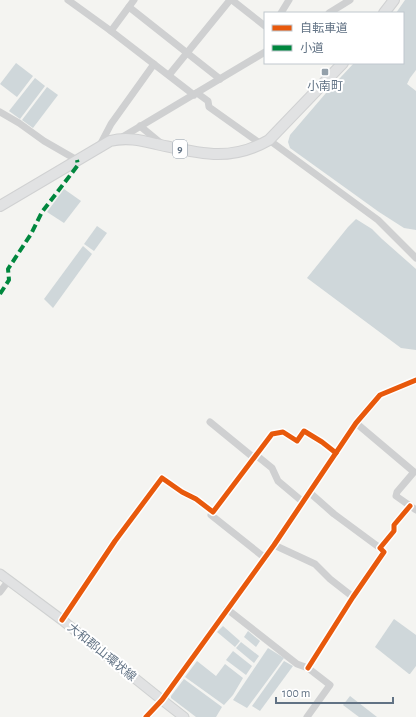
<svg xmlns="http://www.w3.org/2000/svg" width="416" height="717" viewBox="0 0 416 717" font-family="'Alegreya Sans','Noto Sans JP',sans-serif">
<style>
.water{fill:#cfd7da}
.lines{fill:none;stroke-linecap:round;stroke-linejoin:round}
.secondary-casing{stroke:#cfd1d1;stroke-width:11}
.primary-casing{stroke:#d0d1d2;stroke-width:12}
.street{stroke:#cfd0d1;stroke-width:7}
.secondary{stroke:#e1e2e3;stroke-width:9}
.primary{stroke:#e1e2e3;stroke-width:10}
.quiet{stroke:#00873e;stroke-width:4;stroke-dasharray:8 4;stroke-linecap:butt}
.cycleway-casing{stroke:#fff;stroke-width:8}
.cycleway{stroke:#e8590c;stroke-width:5}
.poi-dot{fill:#94a0aa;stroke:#fff;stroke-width:1.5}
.labels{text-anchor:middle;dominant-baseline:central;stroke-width:4;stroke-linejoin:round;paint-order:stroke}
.shield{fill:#fff;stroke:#909ca9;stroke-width:1}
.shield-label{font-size:11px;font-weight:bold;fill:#617284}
.poi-label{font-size:12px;fill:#617284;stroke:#fff}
.street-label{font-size:12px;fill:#617284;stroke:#fff}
</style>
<rect width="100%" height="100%" fill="#f4f4f1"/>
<g class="water">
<path d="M405,0H416V70L410,78L407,84L416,91V230L404,228L379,212L290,148L288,142L290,135L326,93L354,63H403V13H396Z"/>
<path d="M16,63L33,76L17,97L0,84Z"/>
<path d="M35,78L45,86L20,119L9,111Z"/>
<path d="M47,87L58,95L33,128L22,120Z"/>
<path d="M64,189L81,201L64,223L47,212Z"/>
<path d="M356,219L372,229L382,239L416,269V350L401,348L307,278L348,227Z"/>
<path d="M97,226L107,233L94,251L84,244Z"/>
<path d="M83,246L92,254L53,308L44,299Z"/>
<path d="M394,619L416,635V666L410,674H409L375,647Z"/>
<path d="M223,626L240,641L235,647L217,632Z"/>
<path d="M248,631L260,641L256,647L244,637Z"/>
<path d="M241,642L259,656L254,663L236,648Z"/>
<path d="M268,648L284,658L256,696L247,708L233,700Z"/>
<path d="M233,651L252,666L246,675L226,660Z"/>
<path d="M197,661L216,676L225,664L243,678L233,695L224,705L185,677Z"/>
<path d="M284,661L293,666L260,711L252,706Z"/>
<path d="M184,679L222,707L216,717H196L171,698V696Z"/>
<path d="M350,696L377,717H359L343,705Z"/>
</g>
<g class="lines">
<defs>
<path id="secondary" d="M0,574L62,620L162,700L184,717"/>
<g id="primary">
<path d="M384,13L394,0"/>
<path d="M0,206L110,141C126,137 140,140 156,144C198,153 229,163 269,140L343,63"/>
</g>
</defs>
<use href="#secondary" class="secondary-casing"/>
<use href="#primary" class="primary-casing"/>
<g class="street">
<path d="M68,0L111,31L194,95"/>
<path d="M232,0L265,26"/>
<path d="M129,7L220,79"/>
<path d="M281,13L289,0"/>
<path d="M329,13L350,0"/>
<path d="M111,31L134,0"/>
<path d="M169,75L230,0"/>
<path d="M197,93L208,101L209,107L261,144"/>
<path d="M0,112L19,123L44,141L77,160"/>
<path d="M140,126L163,145"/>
<path d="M119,139L265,52"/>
<path d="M269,140L378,220L416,258"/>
<path d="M99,147L111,124L154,64"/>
<path d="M210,422L254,458"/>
<path d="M356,423L414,472L397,492L396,496L416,510"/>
<path d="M256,455L272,468L278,481L303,502"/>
<path d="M309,492L334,514L380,548"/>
<path d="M213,512L211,515L265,558"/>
<path d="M274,545L315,564L330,579L353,597"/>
<path d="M0,592L9,580"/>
<path d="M227,609L297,664L308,668L330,685L307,717"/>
<path d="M62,620L115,541L162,478L182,492L196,499L213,512L272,434L283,432L297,441L304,431L322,442L336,453"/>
<path d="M308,668L353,597L384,552L380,548L394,531V525L410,506"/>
<path d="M146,717L162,700L274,545L356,423L380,395L416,380"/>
</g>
<use href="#secondary" class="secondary"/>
<use href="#primary" class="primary"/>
<path class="quiet" d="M0,294L9,280L8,269L31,234L42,212L78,165L77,160"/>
<defs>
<g id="cycleway">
<path d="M62,620L115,541L162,478L182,492L196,499L213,512L272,434L283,432L297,441L304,431L322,442L336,453"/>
<path d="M308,668L353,597L384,552L380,548L394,531V525L410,506"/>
<path d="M146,717L162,700L274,545L356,423L380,395L416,380"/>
</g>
</defs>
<use href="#cycleway" class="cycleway-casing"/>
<use href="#cycleway" class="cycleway"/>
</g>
<rect class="poi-dot" x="321" y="68" width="8" height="8" rx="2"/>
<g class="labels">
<rect class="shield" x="173" y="140" width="14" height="18" rx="3"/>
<g class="shield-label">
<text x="180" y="149">9</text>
</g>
<g class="poi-label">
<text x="325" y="86">小南町</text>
</g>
<g class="street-label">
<text transform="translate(102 652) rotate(39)">大和郡山環状線</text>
</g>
</g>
<rect x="264" y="12" width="140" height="52" fill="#ffffff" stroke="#c0c7ce"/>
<rect x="272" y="25" width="20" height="6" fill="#e8590c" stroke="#c0c7ce"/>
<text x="300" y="32" font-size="12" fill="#617284">自転車道</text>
<rect x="272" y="45" width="20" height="6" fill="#00873e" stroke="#c0c7ce"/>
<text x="300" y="52" font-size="12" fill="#617284">小道</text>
<path d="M276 697v6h117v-6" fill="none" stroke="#617284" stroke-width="2"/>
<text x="282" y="697" font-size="12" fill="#617284" stroke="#ffffff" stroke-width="3" paint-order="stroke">100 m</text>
</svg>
